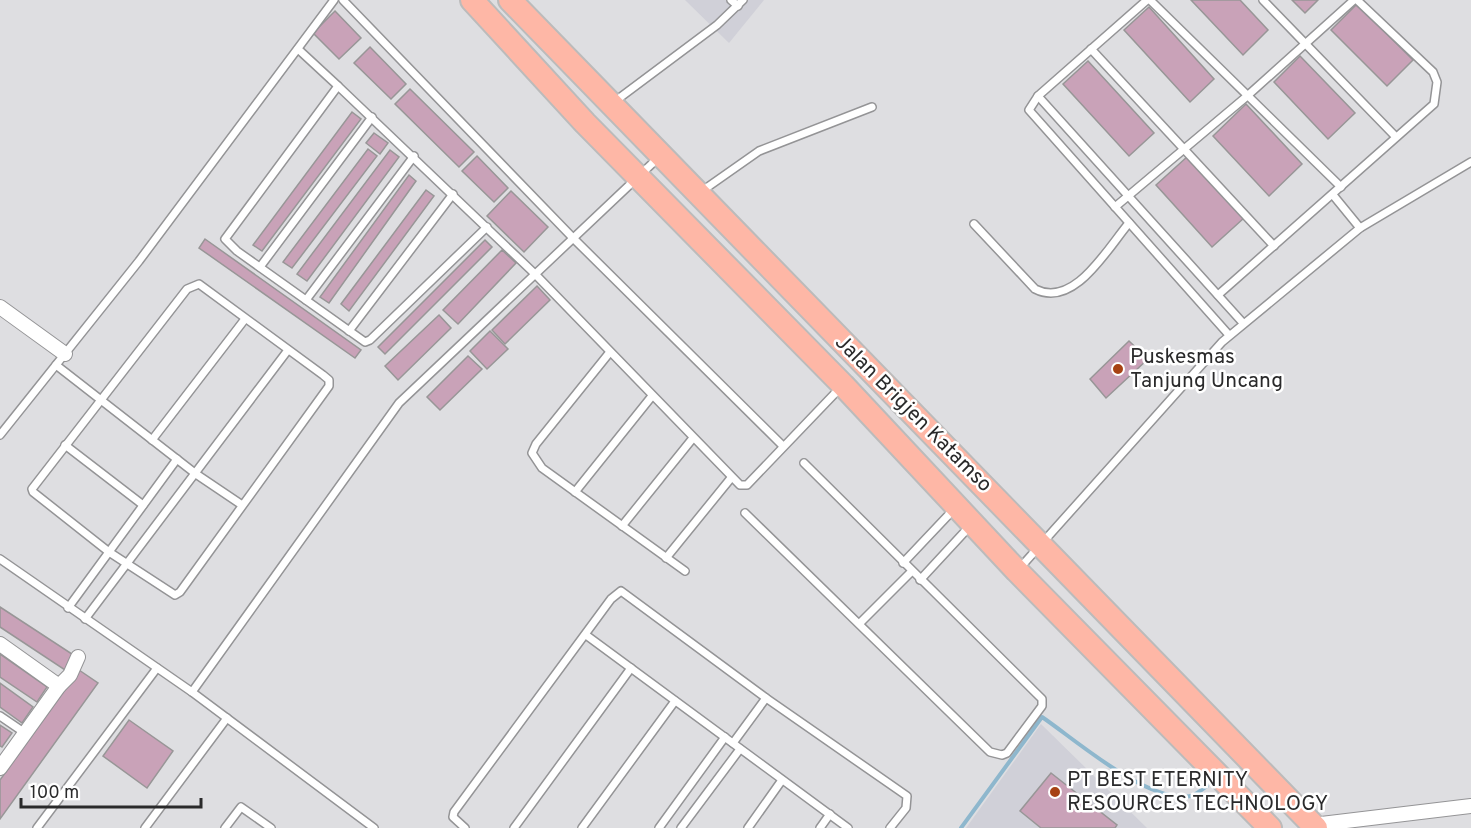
<svg xmlns="http://www.w3.org/2000/svg" width="1471" height="828" viewBox="0 0 1471 828" font-family="Overpass,sans-serif">
<style>
.built{fill:#d0d0d8}
.lines{fill:none;stroke-linecap:round;stroke-linejoin:round}
.stream{stroke:#8eb7cd;stroke-width:4}
.building{fill:#c9a2b8;stroke:#989697;stroke-width:1.5}
.service-casing{stroke:#949496;stroke-width:10}
.minor-casing{stroke:#949496;stroke-width:16}
.trunk-casing{stroke:#bbb;stroke-width:26}
.service{stroke:#fff;stroke-width:7}
.minor{stroke:#fff;stroke-width:14}
.trunk{stroke:#feb7a6;stroke-width:22}
.poi-dot{fill:#a74214;stroke:#fff;stroke-width:2}
.labels{text-anchor:middle;dominant-baseline:central;stroke-width:5;stroke-linejoin:round;paint-order:stroke}
.poi-label{font-size:21px;fill:#2a2a2b;stroke:#fff;text-anchor:start}
.street-label{font-size:21px;fill:#2a2a2b;stroke:#fff}
</style>
<rect width="100%" height="100%" fill="#dedee1"/>
<g class="built">
<path d="M685,0H764L729,43Z"/>
<path d="M1041,724L1147,828H966Z"/>
</g>
<g class="lines">
<path class="stream" d="M961,828L1042,717C1076,740 1148,804 1191,796C1196,795 1202,789 1207,786"/>
</g>
<g class="building">
<path d="M1191,0H1240L1268,30L1243,55Z"/>
<path d="M1292,0H1318L1305,13Z"/>
<path d="M1357,4L1413,60L1387,86L1331,30Z"/>
<path d="M1149,7L1214,79L1190,102L1124,30Z"/>
<path d="M335,11L361,38L339,59L313,33Z"/>
<path d="M370,47L406,84L391,99L354,63Z"/>
<path d="M1300,56L1355,113L1328,139L1274,82Z"/>
<path d="M1088,61L1154,133L1129,156L1063,84Z"/>
<path d="M410,89L474,152L459,167L395,104Z"/>
<path d="M1246,104L1302,164L1269,196L1213,136Z"/>
<path d="M352,112L361,119L262,251L253,245Z"/>
<path d="M374,133L388,143L380,154L366,143Z"/>
<path d="M368,149L377,156L292,268L283,262Z"/>
<path d="M390,150L399,157L307,281L297,274Z"/>
<path d="M477,156L508,188L494,202L462,171Z"/>
<path d="M1188,156L1244,218L1212,247L1156,185Z"/>
<path d="M409,175L416,181L329,303L320,297Z"/>
<path d="M426,190L434,196L349,311L341,304Z"/>
<path d="M511,191L548,227L524,252L487,216Z"/>
<path d="M205,239L361,350L355,358L199,248Z"/>
<path d="M485,240L492,247L385,354L378,347Z"/>
<path d="M502,250L516,263L458,324L443,310Z"/>
<path d="M537,286L550,300L505,344L492,330Z"/>
<path d="M439,315L451,328L398,380L385,366Z"/>
<path d="M490,331L508,349L487,369L470,351Z"/>
<path d="M1129,341L1148,359L1106,398L1090,379Z"/>
<path d="M468,356L482,369L440,410L427,397Z"/>
<path d="M0,607L75,656L65,670L0,627Z"/>
<path d="M0,654L47,687L37,702L0,677Z"/>
<path d="M79,670L98,683L0,819V780Z"/>
<path d="M0,683L33,707L22,723L0,707Z"/>
<path d="M129,720L173,751L147,788L103,756Z"/>
<path d="M0,725L12,733L2,747L0,746Z"/>
<path d="M1051,773L1117,825L1115,828H1041L1020,811Z"/>
</g>
<g class="lines">
<defs>
<g id="service">
<path d="M343,0L573,238L782,445"/>
<path d="M731,0L738,6"/>
<path d="M1147,0L1038,96L1029,110L1229,335"/>
<path d="M1150,0L1341,187"/>
<path d="M1263,0L1395,136"/>
<path d="M298,49L338,86"/>
<path d="M1091,49L1274,246"/>
<path d="M1038,96L1243,323"/>
<path d="M614,102L717,25L743,0"/>
<path d="M702,191L759,151L872,107"/>
<path d="M1333,195L1360,228"/>
<path d="M1115,207L1246,97L1354,0"/>
<path d="M974,224L1035,289C1074,309 1107,249 1129,223"/>
<path d="M487,227L370,340L365,342L237,251L225,239L338,86L535,274L740,485H747L840,388"/>
<path d="M260,267L372,117"/>
<path d="M199,284L323,375L329,380V386L180,592L175,595L109,552L33,492L32,489L187,289Z"/>
<path d="M1218,295L1434,104L1437,82L1433,72L1357,0"/>
<path d="M306,300L414,156"/>
<path d="M349,331L453,194"/>
<path d="M610,352L536,444L532,453L542,468L685,571"/>
<path d="M56,365L196,474L242,505"/>
<path d="M0,435L139,261L334,0"/>
<path d="M152,440L245,319"/>
<path d="M65,445L143,505"/>
<path d="M575,492L652,396"/>
<path d="M745,513L990,752L1002,755L1007,753L1042,706V699L804,463"/>
<path d="M622,526L693,438"/>
<path d="M666,558L731,478"/>
<path d="M0,559L192,692L374,828"/>
<path d="M903,563L955,508"/>
<path d="M1019,569L1222,342L1360,228L1471,162"/>
<path d="M920,580L970,526"/>
<path d="M68,608L177,459"/>
<path d="M85,619L288,350"/>
<path d="M860,623L912,571"/>
<path d="M586,635L848,828"/>
<path d="M192,692L399,403L658,158"/>
<path d="M0,716L25,733"/>
<path d="M733,743L766,698"/>
<path d="M37,828L157,668"/>
<path d="M145,828L227,718"/>
<path d="M225,828L241,807L271,828"/>
<path d="M465,828L453,817L454,812L611,599L621,591L766,698L907,796L906,808L890,828"/>
<path d="M514,828L631,668"/>
<path d="M582,828L675,701"/>
<path d="M659,828L725,737"/>
<path d="M681,828L740,749"/>
<path d="M748,828L782,780"/>
<path d="M820,828L830,814"/>
</g>
<g id="minor">
<path d="M0,307L65,354"/>
<path d="M0,644L59,686"/>
<path d="M0,768L59,686L70,675L78,657"/>
<path d="M1313,825L1471,806"/>
</g>
<g id="trunk">
<path d="M472,0L585,123L843,385L1017,571L1270,828"/>
<path d="M510,0L1316,828"/>
</g>
</defs>
<use href="#service" class="service-casing"/>
<use href="#minor" class="minor-casing"/>
<use href="#trunk" class="trunk-casing"/>
<use href="#service" class="service"/>
<use href="#minor" class="minor"/>
<use href="#trunk" class="trunk"/>
</g>
<g class="poi-dot">
<circle cx="1118" cy="369" r="6"/>
<circle cx="1055" cy="792" r="6"/>
</g>
<g class="labels">
<g class="poi-label">
<text x="1130" y="357">Puskesmas<tspan x="1130" dy="24">Tanjung Uncang</tspan></text>
<text x="1067" y="780">PT BEST ETERNITY<tspan x="1067" dy="24">RESOURCES TECHNOLOGY</tspan></text>
</g>
<g class="street-label">
<text transform="translate(913 414) rotate(45)">Jalan Brigjen Katamso</text>
</g>
</g>
<path d="M21 798v9h180v-9" fill="none" stroke="#2a2a2b" stroke-width="3"/>
<text x="30" y="798" font-size="18" fill="#2a2a2b" stroke="#ffffff" stroke-width="4.5" paint-order="stroke">100 m</text>
</svg>
